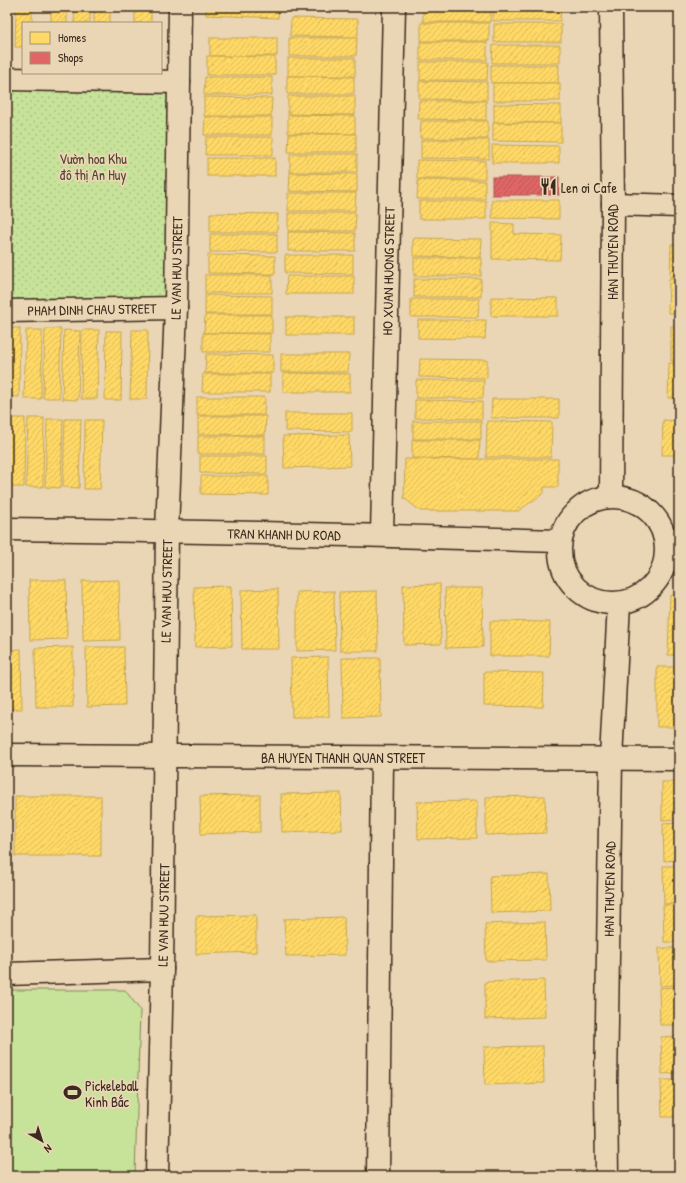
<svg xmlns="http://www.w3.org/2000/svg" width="686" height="1183" viewBox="0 0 686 1183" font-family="'Patrick Hand',sans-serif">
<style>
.green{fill:url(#green-dots);stroke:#81865c}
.pitch{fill:#c7e299;stroke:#81865c}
.homes{fill:url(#homes-hatch);stroke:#c4a450}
.shops{fill:url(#shops-hatch);stroke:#ae5450}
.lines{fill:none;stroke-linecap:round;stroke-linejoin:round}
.street-casing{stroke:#3b2a1e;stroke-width:25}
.secondary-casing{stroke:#3b2a1e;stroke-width:25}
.street{stroke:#ead6b4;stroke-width:22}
.secondary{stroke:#ead6b4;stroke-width:22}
.labels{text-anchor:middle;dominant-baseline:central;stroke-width:4;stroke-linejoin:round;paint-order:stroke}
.park-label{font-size:14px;fill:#504630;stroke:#ead6b4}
.poi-label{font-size:14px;fill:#3b2a1e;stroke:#ead6b4;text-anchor:start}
.street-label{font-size:14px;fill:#3b2a1e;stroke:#ead6b4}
</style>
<defs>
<pattern id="green-dots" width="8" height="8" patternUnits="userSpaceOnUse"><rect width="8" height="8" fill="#c7e299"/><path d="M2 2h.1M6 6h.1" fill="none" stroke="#acc283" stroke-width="1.8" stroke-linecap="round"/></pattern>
<pattern id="homes-hatch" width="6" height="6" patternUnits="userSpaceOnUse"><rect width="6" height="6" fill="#ffd966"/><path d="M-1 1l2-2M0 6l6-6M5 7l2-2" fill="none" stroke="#dbba58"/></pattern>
<pattern id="shops-hatch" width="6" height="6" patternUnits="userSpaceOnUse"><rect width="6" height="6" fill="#e06666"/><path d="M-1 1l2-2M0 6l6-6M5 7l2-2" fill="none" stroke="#b75453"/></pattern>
</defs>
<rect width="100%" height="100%" fill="#ead6b4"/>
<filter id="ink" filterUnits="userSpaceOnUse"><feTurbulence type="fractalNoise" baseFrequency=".025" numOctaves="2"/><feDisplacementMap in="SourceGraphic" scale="8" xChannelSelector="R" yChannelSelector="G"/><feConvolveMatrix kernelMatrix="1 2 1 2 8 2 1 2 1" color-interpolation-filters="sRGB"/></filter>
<g filter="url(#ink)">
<path class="green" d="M7,79L179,82L176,308L7,311Z"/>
<path class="pitch" d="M7,990H125L140,1010L135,1176H7Z"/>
<g class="homes">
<path d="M7,7H10L9,45H7Z"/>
<path d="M16,7H32V23H23V47H15Z"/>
<rect x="51" y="7" width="16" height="16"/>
<path d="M75,7H90V23H74Z"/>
<rect x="94" y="7" width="16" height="16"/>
<rect x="135" y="7" width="16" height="16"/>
<path d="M206,7H279L278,18L206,15Z"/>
<path d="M423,7H491L490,22H423Z"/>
<path d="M493,7H561L560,21H493Z"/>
<path d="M291,18L358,19V37L290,36Z"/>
<rect x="421" y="23" width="68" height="18"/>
<rect x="494" y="24" width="67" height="18"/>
<rect x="210" y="38" width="67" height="18"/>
<path d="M289,38H357L356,56H289Z"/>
<rect x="420" y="42" width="67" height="18"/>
<path d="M493,45H560V63H492Z"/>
<path d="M207,56L275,57V75H207Z"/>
<rect x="288" y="58" width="67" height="18"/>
<path d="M420,62H488L487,80H420Z"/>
<path d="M491,65H559L558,83H491Z"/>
<path d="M287,76L354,77V94H287Z"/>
<path d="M205,77H272V95H204Z"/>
<path d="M419,81L487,82V100L419,99Z"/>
<rect x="493" y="83" width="67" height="18"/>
<path d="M288,96H355V115L288,114Z"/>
<path d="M204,97L272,98L271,116H204Z"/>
<path d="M419,101H486V120L418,119Z"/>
<path d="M494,104L561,105V123L494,122Z"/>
<path d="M288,115L355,116V134L288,133Z"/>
<path d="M205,117H272V135H204Z"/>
<path d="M421,121H488V139L420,138Z"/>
<path d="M493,123H561V142L493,141Z"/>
<path d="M289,134H356V152H288Z"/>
<path d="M206,137H273V155H205Z"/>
<path d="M421,140H489V159L421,158Z"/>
<path d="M492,145L559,146V163H492Z"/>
<rect x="290" y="154" width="67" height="18"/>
<rect x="207" y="158" width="68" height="18"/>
<path d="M417,160L485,161V179H417Z"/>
<path d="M290,173L357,174V192L289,191Z"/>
<path d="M418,180L485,181V199H417Z"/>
<path d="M288,193H356L355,211H288Z"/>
<path d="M492,200H559V219L492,218Z"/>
<rect x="419" y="201" width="67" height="18"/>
<path d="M210,213L278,214L277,232H210Z"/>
<path d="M288,213H356L355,231H288Z"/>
<path d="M492,223L514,224V234L561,235L560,260L492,259Z"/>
<path d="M288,232L355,233V251H288Z"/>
<rect x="210" y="234" width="67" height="18"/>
<path d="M413,238L481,239L480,257L413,256Z"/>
<path d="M671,244H679V278H670Z"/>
<path d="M208,255L275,256V274L208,273Z"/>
<path d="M285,255H353V274L285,273Z"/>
<rect x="414" y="258" width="67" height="18"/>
<rect x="205" y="275" width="67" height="18"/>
<path d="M287,276H354V294H286Z"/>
<rect x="414" y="279" width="67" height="18"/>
<path d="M669,279H679V313H668Z"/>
<path d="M205,295L272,296V314H205Z"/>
<path d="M491,297L558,298V316H491Z"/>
<path d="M411,299H479L478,317H411Z"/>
<path d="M205,315H272V333H204Z"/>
<rect x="286" y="317" width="68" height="18"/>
<path d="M418,320H486L485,339L418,338Z"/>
<path d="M671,326L679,327V361H671Z"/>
<path d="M7,328H20L19,397L7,396Z"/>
<path d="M45,329H61L59,398H43Z"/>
<path d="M26,330H42L41,399H24Z"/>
<path d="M64,330L80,331L78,400L62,399Z"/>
<path d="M82,330H99L97,399H81Z"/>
<path d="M132,330H148L147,399H130Z"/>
<path d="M106,331H122L121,400H105Z"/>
<path d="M203,333L270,334V352H203Z"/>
<path d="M206,354L273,355V373H205Z"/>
<path d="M281,354H349L348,372H281Z"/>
<path d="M420,359L487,360V378L419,377Z"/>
<path d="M669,363L679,364V398H668Z"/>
<path d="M283,373L350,374V392H283Z"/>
<path d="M203,374H270V392H202Z"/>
<path d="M416,380H484L483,398H416Z"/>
<path d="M197,397H265L264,415H197Z"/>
<path d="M492,399H559V418H491Z"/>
<path d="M415,400L482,401V419L415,418Z"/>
<path d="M285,413H352V432L285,431Z"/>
<path d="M198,416H266L265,435L198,434Z"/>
<path d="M9,418H25L24,487H8Z"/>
<path d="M28,418H44L43,487H26Z"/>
<path d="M47,419H63L61,488L45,487Z"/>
<path d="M65,419H81L79,488L63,487Z"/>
<path d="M85,420H102L100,489H84Z"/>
<path d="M663,420L679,421V455H662Z"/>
<rect x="413" y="421" width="68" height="18"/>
<path d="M487,421L552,422L551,457H486Z"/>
<path d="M349,435L350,466L284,468L283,436Z"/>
<rect x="198" y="436" width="67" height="18"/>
<path d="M412,440H480L479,459L412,458Z"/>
<path d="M200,456H267V474L200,473Z"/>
<path d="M405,459H558V487H544V493L518,511H420L404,498Z"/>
<path d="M201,476H268V495L201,494Z"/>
<path d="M29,580H66L67,639L30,640Z"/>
<path d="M119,580L120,640L83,641L82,581Z"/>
<path d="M440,584L441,644L404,645L403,585Z"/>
<path d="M231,586L232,646L195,647L194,587Z"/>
<path d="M445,588H482L483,647L446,648Z"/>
<path d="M278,589L279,649H242L241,590Z"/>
<path d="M334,591L335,650L297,651V592Z"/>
<path d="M377,591L378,651H340L339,592Z"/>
<path d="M670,595L679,596V655H668Z"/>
<path d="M490,621L550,622L549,656H490Z"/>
<path d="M73,647V707H36L35,648Z"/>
<path d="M86,647H124L125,706L87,707Z"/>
<path d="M21,649L22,709H7V650Z"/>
<path d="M328,657L329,717H292L291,658Z"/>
<path d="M342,658H380L381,717L343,718Z"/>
<rect x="657" y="667" width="22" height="60"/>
<path d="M484,672L544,673L543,707L484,706Z"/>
<path d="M662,782H679V819L662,820Z"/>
<path d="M341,793L342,830L282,832L281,794Z"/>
<path d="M260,795V832L201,834L200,796Z"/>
<rect x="15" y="796" width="86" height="60"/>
<path d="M545,796L546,833L486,835V797Z"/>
<path d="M477,801V838L418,839L417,802Z"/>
<path d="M679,823V860L664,861L663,824Z"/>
<path d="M663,866H679V903L664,904Z"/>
<path d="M549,874L550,911L491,913L490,876Z"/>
<path d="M663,905H679V942H664Z"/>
<path d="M256,915V952L196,954V916Z"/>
<path d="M344,917L345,955L286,956L284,919Z"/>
<path d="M545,922L546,960L486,961L485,924Z"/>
<path d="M659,948H679V985L660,986Z"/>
<path d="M544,980L545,1017L485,1019V982Z"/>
<path d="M679,987V1025H660L659,988Z"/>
<path d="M679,1036V1073L662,1074L661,1037Z"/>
<path d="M543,1046L544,1083L485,1085L484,1047Z"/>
<path d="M661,1080H679V1117H662Z"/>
</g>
<rect class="shops" x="492" y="177" width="67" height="18"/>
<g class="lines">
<defs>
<g id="street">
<path d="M7,79L179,82"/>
<path d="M613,204L679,206"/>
<path d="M7,311L176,308"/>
<path d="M7,529C191,531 376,535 560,541"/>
<path d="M382,535L394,7"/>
<path d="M665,539H679"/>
<path d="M7,755L679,759"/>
<path d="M7,974L162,969"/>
<path d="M157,1176L162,969L167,530L176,308L180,7"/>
<path d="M378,1176L382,758"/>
</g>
<g id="secondary">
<path d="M611,496L613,204L611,7"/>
<circle cx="613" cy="550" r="53"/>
<path d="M607,1176L606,1087L611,759L619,603"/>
</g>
</defs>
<use href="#street" class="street-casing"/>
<use href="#secondary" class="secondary-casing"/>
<use href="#street" class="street"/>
<use href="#secondary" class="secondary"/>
</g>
</g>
<defs>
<symbol id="restaurant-bare" viewBox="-9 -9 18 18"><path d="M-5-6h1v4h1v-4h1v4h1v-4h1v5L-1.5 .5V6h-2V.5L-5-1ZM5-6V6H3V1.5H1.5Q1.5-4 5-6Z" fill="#3b2a1e" stroke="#ead6b4" stroke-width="2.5" paint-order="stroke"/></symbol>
<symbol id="stadium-bare" viewBox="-9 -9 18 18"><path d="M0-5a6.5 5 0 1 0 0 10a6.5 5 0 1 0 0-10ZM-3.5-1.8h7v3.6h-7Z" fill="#3b2a1e" stroke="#ead6b4" stroke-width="2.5" paint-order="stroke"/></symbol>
</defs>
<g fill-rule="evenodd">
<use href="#restaurant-bare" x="536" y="174" width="25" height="25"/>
<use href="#stadium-bare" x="60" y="1080" width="25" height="25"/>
</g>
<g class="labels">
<g class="park-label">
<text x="93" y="158">Vườn hoa Khu<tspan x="93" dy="16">đô thị An Huy</tspan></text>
</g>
<g class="poi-label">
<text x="561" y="187">Len ơi Cafe</text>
<text x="85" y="1085">Pickeleball<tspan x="85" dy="16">Kinh Bắc</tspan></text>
</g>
<g class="street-label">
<text transform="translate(612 252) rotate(-90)">HAN THUYEN ROAD</text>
<text transform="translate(176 268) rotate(-89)">LE VAN HUU STREET</text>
<text transform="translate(388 271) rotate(-89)">HO XUAN HUONG STREET</text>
<text transform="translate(92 309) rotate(-1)">PHAM DINH CHAU STREET</text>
<text transform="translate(284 534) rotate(1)">TRAN KHANH DU ROAD</text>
<text transform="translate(166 591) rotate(-89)">LE VAN HUU STREET</text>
<text x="343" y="757">BA HUYEN THANH QUAN STREET</text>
<text transform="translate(609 889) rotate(-89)">HAN THUYEN ROAD</text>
<text transform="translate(163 915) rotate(-89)">LE VAN HUU STREET</text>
</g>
</g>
<rect width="686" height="1183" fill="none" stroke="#ead6b4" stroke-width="24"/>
<rect x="12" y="12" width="662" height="1159" fill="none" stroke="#3b2a1e" stroke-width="1.5" filter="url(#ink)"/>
<rect x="22" y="22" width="140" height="52" fill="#ead6b4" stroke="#a49178"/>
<rect x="30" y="32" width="20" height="12" fill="#ffd966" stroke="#a49178"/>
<text x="58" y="42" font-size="12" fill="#3b2a1e">Homes</text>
<rect x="30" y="52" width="20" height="12" fill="#e06666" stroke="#a49178"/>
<text x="58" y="62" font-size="12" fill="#3b2a1e">Shops</text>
<g transform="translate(42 1141) rotate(141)" stroke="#ead6b4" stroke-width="3" paint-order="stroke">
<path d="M0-3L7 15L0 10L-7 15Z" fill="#3b2a1e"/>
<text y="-6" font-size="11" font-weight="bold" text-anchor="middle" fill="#3b2a1e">N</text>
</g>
</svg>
